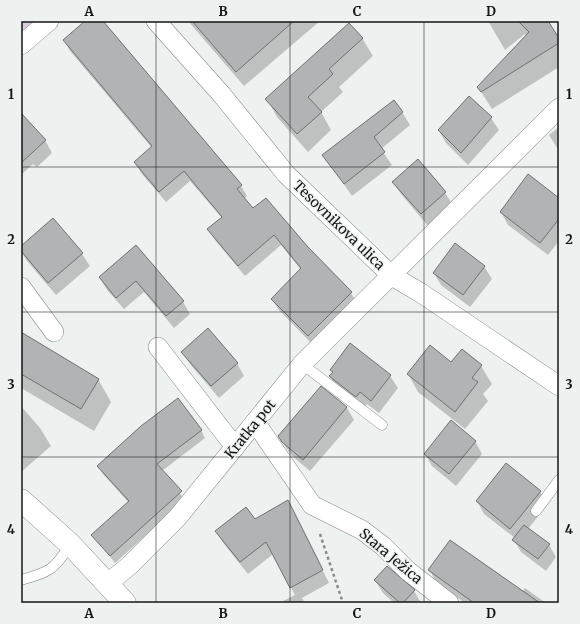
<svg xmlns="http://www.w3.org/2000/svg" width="580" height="624" viewBox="0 0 580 624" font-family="Merriweather,serif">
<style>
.green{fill:#d9ccde}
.shadow{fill:#0003}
.building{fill:#b0b4b4;stroke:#6e7271}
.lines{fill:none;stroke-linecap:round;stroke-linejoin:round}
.service-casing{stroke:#868a8a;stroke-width:11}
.minor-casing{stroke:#868a8a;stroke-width:20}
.secondary-casing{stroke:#868a8a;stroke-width:23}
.path{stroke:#878a8a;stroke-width:2.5;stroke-dasharray:3 3;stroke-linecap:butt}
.service{stroke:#fff;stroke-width:10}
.minor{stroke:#fff;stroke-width:19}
.secondary{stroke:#fff;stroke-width:22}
.grid{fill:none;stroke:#151616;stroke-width:1;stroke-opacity:0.55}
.labels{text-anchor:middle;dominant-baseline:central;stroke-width:3;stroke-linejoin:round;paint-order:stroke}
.street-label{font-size:14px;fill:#151616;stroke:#edf2f1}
.neatline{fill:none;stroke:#151616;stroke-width:1.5}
.grid-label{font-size:13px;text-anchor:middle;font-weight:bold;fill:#151616}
</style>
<rect width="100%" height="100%" fill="#edf2f1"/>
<path class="green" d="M21,21H36L21,34Z"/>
<g class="shadow">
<path d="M87,21H102L241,186L247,196L244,199L253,210L307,248L351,293L357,303L314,346L278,309L272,299L301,270L281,245L245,276L215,240L209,230L222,218L190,181L166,202L141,173L135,162L152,148L70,51L64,40Z"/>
<path d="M188,21H320L244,86Z"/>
<path d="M488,21H547L559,40V67L492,109L478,87L526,36L525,34L505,50Z"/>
<path d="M362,38L373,56L339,87L343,92L321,112L331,130L308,152L277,117L267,99Z"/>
<path d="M469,98L491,118L499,130L468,165L446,143L439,131Z"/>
<path d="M402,112L410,125L381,149L392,165L352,196L324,155Z"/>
<path d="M21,115L45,140L52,153L37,167L33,164L21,175Z"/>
<path d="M559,127V151L549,135Z"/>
<path d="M417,161L445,193L453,205L428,226L401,194L393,182Z"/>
<path d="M559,199V241L548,255L508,225L501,212Z"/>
<path d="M53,220L82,254L90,266L56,295L27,261L21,251V247Z"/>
<path d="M136,247L183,302L190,314L174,328L144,292L124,309L107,290L100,278Z"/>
<path d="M484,266L492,279L470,307L441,285L434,273Z"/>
<path d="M21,333L98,379L111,402L94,431L21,388Z"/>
<path d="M182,352L237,363L244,376L219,398L190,364Z"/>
<path d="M451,363L481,366L492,384L483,394L488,401L465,429L418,392L408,374Z"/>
<path d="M331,370L390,376L398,388L379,413L367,404L363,409L337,389L330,377L333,373Z"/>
<path d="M321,388L347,408L354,420L310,471L291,455L279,437Z"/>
<path d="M21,406L40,428L51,446L21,472Z"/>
<path d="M201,430L205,438L162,471L185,500L115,563L93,535L129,503L103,474L98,466Z"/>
<path d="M475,441L482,454L456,486L432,466L425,454Z"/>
<path d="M540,492L548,504L528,529L549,545L556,557L546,571L521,552L514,540L515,538L484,514L477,501Z"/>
<path d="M295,514L329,583L302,598L305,603H284L283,601L295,595L273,554L248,574L224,544L217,532L255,520Z"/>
<path d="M430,570L522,592L525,588L546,603H465L436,582Z"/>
<path d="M375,580L414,591L421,603H394L383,593Z"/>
</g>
<g class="building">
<path d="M85,21H103L242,185L237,189L253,208L266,198L308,247L352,292L308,336L271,299L301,268L274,235L238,266L207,229L222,217L184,171L159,192L134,162L152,146L63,40Z"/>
<path d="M192,21H294L236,72Z"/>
<path d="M518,21H548L559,38V43L481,92L477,87L529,32Z"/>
<path d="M349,23L363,38L329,69L333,74L308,97L322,112L297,134L265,99Z"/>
<path d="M469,96L492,117L461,153L438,130Z"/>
<path d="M394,100L403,112L374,137L385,152L344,184L322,155Z"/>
<path d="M21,113L46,140L21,163Z"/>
<path d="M418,159L446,192L421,214L392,182Z"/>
<path d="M528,174L559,198V219L540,243L500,212Z"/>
<path d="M53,218L83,253L48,283L21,251V246Z"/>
<path d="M455,243L485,266L463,295L433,273Z"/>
<path d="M136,245L184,301L166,316L136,281L116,298L99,277Z"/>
<path d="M208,328L238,363L211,386L181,352Z"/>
<path d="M21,332L99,379L81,409L21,374Z"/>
<path d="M350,343L391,375L371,401L360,392L356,397L329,376L333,372L330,370Z"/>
<path d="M430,345L451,362L462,349L482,365L472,378L478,382L455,412L407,374Z"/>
<path d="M321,386L347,407L303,460L282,442L278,436Z"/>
<path d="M178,398L202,430L157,464L182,491L110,556L91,535L129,501L97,466L141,426Z"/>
<path d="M451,420L476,441L449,474L424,454Z"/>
<path d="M506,463L541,491L510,529L476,501Z"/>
<path d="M288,500L323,570L290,588L266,542L240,562L215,531L246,507L255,519Z"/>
<path d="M524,525L550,544L538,559L512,540Z"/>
<path d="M450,540L540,603H474L428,570Z"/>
<path d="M387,566L415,590L403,603H400L374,580Z"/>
</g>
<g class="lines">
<defs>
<g id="service">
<path d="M302,364L382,425"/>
<path d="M536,511L559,480"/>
<path d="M21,580C49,572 55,570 70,544"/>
</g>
<g id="minor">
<path d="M156,21L222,95L286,174L392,276L421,293L559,386"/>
<path d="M21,45L49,21"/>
<path d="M21,287L54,332"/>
<path d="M158,347L235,447"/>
<path d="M255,422L312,505L362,530L383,546L408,571L449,603"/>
<path d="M108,583L129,566L178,517L302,364L559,108"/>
</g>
<path id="secondary" d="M21,500L70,544L125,603"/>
</defs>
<use href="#service" class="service-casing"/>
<use href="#minor" class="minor-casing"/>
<use href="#secondary" class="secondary-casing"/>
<path class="path" d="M320,534L343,603"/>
<use href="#service" class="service"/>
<use href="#minor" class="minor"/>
<use href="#secondary" class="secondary"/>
</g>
<path class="grid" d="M156,21V603M290,21V603M424,21V603M21,167H559M21,312H559M21,457H559"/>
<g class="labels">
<g class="street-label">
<text transform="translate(339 225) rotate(44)">Tesovnikova ulica</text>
<text transform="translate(250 429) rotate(-51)">Kratka pot</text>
<text transform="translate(391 556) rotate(40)">Stara Ježica</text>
</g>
</g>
<rect width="580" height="624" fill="none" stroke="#edf2f1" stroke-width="44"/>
<rect x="22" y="22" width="536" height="580" class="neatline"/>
<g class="grid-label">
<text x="89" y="16">A</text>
<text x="223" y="16">B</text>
<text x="357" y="16">C</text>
<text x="491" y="16">D</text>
<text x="11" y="99">1</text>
<text x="569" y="99">1</text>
<text x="11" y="244">2</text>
<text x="569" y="244">2</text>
<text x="11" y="389">3</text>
<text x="569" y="389">3</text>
<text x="11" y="534">4</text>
<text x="569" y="534">4</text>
<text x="89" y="618">A</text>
<text x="223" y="618">B</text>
<text x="357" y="618">C</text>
<text x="491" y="618">D</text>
</g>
</svg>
